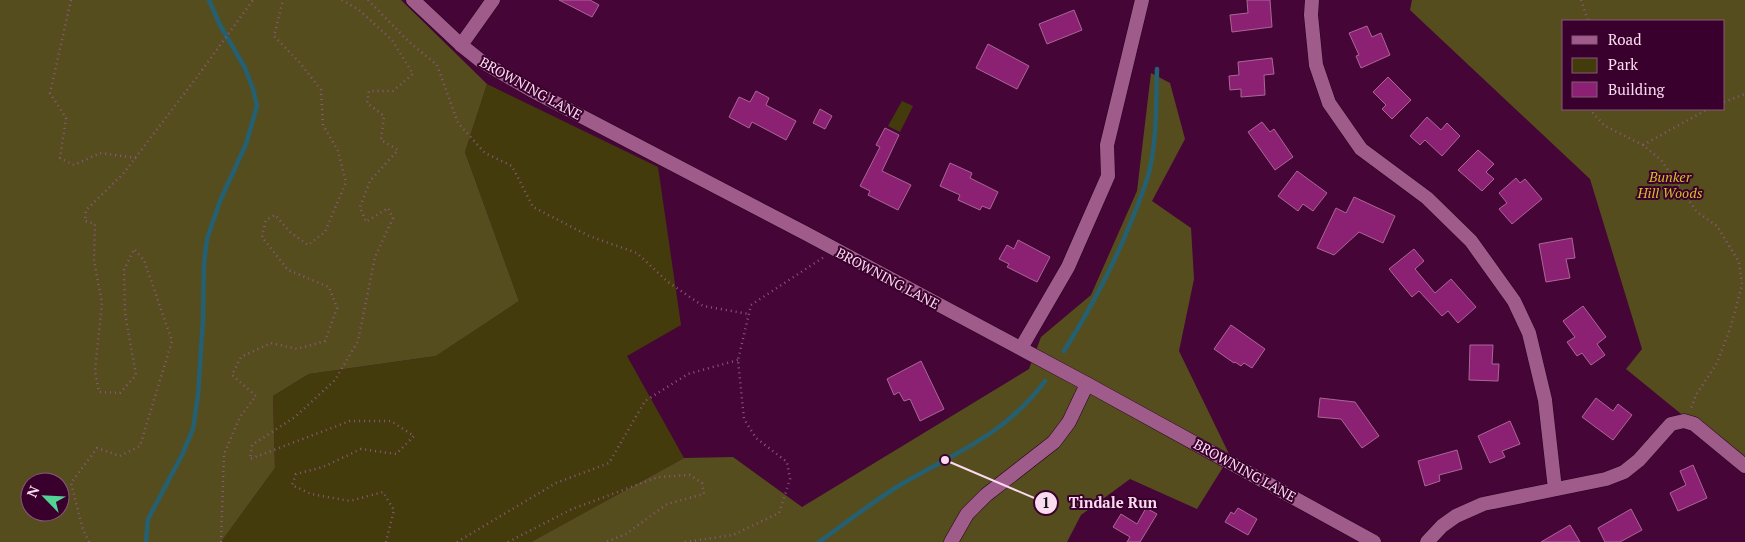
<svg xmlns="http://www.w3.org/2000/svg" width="1745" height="542" viewBox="0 0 1745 542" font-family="'PT Serif',serif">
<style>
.green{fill:#433b0c}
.forest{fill:#564d1e;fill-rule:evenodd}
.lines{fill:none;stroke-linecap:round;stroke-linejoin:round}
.stream{stroke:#246071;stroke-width:4.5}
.building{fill:#8c2073;stroke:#aa6695}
.minor-casing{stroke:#24001b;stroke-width:15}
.path{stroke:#8b587e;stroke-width:2.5;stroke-dasharray:1 4;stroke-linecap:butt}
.minor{stroke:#9f5c8b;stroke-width:14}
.labels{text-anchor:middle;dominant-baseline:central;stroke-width:4;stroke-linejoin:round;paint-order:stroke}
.street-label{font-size:14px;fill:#fbdbf0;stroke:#3a002d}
.park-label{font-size:14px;font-style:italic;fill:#d7bf26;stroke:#3a002d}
.leader{fill:none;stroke:#fbdbf0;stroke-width:2}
.callout-dot{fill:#fbdbf0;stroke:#3a002d;stroke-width:2}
.mark-label{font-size:15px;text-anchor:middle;font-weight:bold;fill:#111}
.callout-label{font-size:15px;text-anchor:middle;font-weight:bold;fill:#fbdbf0;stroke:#3a002d;stroke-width:4;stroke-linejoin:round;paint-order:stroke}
</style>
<rect width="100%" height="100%" fill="#450637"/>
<g class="green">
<path d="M487,84L658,167L681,325L627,356L684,458L531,542H221L275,468L273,396L309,374L436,356L519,301L465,152Z"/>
<path d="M902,101L913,106L900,132L888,126Z"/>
</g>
<g class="forest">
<path d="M0,0H401L487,84L465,152L519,301L436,356L309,374L273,396L275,468L221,542H0ZM30,482H60V512H30Z"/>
<path d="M1412,0H1745V466L1626,369L1642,349L1590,179L1410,10ZM1564,21H1724V109H1564Z"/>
<path d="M1151,73L1170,83L1185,139L1152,201L1191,228L1194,279L1179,351L1230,456L1197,509L1130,479L1081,515L1067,542H531L684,458L733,457L802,507L1029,369L1041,337L1091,295L1137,191Z"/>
</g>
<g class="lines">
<g class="stream">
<path d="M1064,351C1091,308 1114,265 1132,219C1139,202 1146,186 1150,168C1157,136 1156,102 1157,69"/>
<path d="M146,542L148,519L182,455L193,429L198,395L203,320L204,263L207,239L220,201L246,144L257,106L253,89L245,68L220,25L209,0"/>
<path d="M819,542C846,523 872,502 900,485C955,453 1006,434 1045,381"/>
</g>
</g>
<g class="building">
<path d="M559,0H590L599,5L592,17Z"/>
<path d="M1247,0H1270L1272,27L1232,32L1230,15L1248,13Z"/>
<path d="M1074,10L1082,30L1047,44L1039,24Z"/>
<path d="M1367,26L1372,37L1381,33L1390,55L1361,68L1356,56L1359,55L1349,33Z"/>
<path d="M988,44L1029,66L1017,89L976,68Z"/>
<path d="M1272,58L1274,74L1264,75L1265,95L1241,97V89L1230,90L1229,76L1239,75L1238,62Z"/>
<path d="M1388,77L1411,100L1392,119L1382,109L1386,105L1373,92Z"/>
<path d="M756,91L769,98L766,105L796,121L786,140L752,122L749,128L729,117L739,97L750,102Z"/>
<path d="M820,109L832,116L825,129L813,123Z"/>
<path d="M1427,117L1441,130L1447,123L1460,136L1442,156L1425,140L1420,145L1410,136Z"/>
<path d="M1262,122L1270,132L1274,129L1293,157L1275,170L1248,132Z"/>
<path d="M885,128L899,135L882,171L911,185L898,210L868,195L870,191L860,186L880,147L876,145Z"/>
<path d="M1478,150L1494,164L1486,172L1494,179L1482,191L1458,170Z"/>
<path d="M950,163L972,173L970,178L998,192L990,209L982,206L980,210L958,200L960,195L940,186Z"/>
<path d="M1297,171L1327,193L1313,211L1303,204L1298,211L1278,196Z"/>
<path d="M1516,178L1520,183L1525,179L1542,199L1512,224L1499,209L1507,203L1499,193Z"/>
<path d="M1354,197L1395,216L1383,243L1359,232L1334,255L1317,248L1336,208L1346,213Z"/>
<path d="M1572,238L1575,258L1566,259L1570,278L1546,282L1539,244Z"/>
<path d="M1018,240L1050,257L1037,282L1007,267L1009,264L999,259L1007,245L1014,249Z"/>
<path d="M1414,249L1424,261L1415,269L1435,293L1451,279L1476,307L1458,323L1448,311L1442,316L1419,291L1412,297L1389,269Z"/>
<path d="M1583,306L1606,337L1597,344L1605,355L1591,365L1582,353L1577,356L1567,342L1575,337L1563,321Z"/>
<path d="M1231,325L1265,349L1252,368L1244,363L1241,366L1235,362L1234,363L1214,349Z"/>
<path d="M1470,345H1493L1492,364H1499L1498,381L1469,380Z"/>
<path d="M921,361L944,409L920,421L910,399L904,401L899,392L894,395L887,379Z"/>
<path d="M1320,398L1355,402L1379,436L1362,448L1341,419L1318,417Z"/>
<path d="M1596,398L1613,411L1618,404L1632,415L1613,440L1582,417Z"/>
<path d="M1510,421L1520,444L1502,451L1505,457L1490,463L1478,436Z"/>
<path d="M1457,450L1462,469L1439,475L1440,481L1425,486L1418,461Z"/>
<path d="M1693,465L1707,498L1678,511L1670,493L1686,485L1680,471Z"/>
<path d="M1146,508L1157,514L1140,542H1127L1130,537L1113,527L1121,514L1137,524Z"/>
<path d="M1238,508L1257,519L1248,535L1225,522L1231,512L1234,514Z"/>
<path d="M1631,509L1642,530L1620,542H1605L1598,528Z"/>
<path d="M1570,525L1580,542H1541Z"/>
</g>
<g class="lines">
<defs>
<g id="minor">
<path d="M413,0L461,45L481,61L531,90L805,233L1087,384L1374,542"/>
<path d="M1312,0L1311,15L1316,65L1329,103L1361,149L1427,198L1471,241L1514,301L1529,333L1545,400L1555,489"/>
<path d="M461,45L493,0"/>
<path d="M1021,348L1068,267L1108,176L1107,145L1142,0"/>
<path d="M951,542L967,514L986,495L1054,442L1069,422L1087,384"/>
<path d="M1427,542L1442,526L1456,516L1483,504L1606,479L1624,472L1639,460L1671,424L1684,421L1694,424L1745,466"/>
</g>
</defs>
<use href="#minor" class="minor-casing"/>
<g class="path">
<path d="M71,0L50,93L66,118L60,158L74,165L100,153L136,158"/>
<path d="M342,0L359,10L392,40L413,74L393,91H369L367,103L384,116L381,140L398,150L370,181L360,207L366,222L388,208L393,218L375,257L358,341L335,380L295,417L252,445L250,459L350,421H391L414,436L396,454L361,449L323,467L296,474L292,485L311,494L350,501L383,492L394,510L386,542"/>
<path d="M368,0L408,41L437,65L458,123L485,153L512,166L533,207L589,236L637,253L668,282L703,306L749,314"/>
<path d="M1581,0L1588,21"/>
<path d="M1724,102L1745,94"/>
<path d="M1589,109L1605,126L1643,145L1661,160L1697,212L1717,226L1739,262L1742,285L1731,326L1717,363L1696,395L1691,408"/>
<path d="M1643,145L1708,109"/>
<path d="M89,542L83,530L71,483L97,448L120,456L140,446L172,341L144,260L134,249L124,270L125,313L136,375L120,393L99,392L95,371L102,303L94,261L95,224L85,221L86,210L123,174L197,77L253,0"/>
<path d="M221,542L224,454L240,417L256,396L232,375L241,357L271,343L297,349L325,341L337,308L329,287L288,270L262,237L266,220L275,215L290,232L308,245L325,232L346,182L338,151L323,125L321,90L301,64L274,36L283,0"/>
<path d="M457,542L556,483L609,463L645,401L688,374L738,360"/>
<path d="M508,542L572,509L658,477L690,475L702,483L704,494L667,504L626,534L606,542"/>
<path d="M685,542L733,535L779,513L790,479L787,462L756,438L744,419L738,360L751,305L824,257"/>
</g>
<use href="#minor" class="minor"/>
</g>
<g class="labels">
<g class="street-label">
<text transform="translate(531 88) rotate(29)">BROWNING LANE</text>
<text transform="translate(888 278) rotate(28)">BROWNING LANE</text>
<text transform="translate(1245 470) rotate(29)">BROWNING LANE</text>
</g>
<g class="park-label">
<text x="1670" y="176">Bunker<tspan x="1670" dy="16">Hill Woods</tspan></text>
</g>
</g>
<path class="leader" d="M945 460L1046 503"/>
<g class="callout-dot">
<circle cx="945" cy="460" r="5"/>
<circle cx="1046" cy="503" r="12"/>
</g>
<g class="mark-label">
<text x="1046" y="508">1</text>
</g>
<g class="callout-label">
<text x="1113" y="508">Tindale Run</text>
</g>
<rect x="1562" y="20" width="162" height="90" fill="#3a002d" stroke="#87587b"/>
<rect x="1572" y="36" width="25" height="8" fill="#9f5c8b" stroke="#87587b"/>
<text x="1608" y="45" font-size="15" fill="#fbdbf0">Road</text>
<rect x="1572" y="58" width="25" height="15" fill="#433b0c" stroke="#87587b"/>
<text x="1608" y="70" font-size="15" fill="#fbdbf0">Park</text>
<rect x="1572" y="82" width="25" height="15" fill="#8c2073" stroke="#87587b"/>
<text x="1608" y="95" font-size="15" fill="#fbdbf0">Building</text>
<g transform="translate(45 497) rotate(294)"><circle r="24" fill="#3a002d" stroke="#87587b"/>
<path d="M0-4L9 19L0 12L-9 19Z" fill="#54d396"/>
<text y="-8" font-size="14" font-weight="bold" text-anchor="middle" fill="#fbdbf0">N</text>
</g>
</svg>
